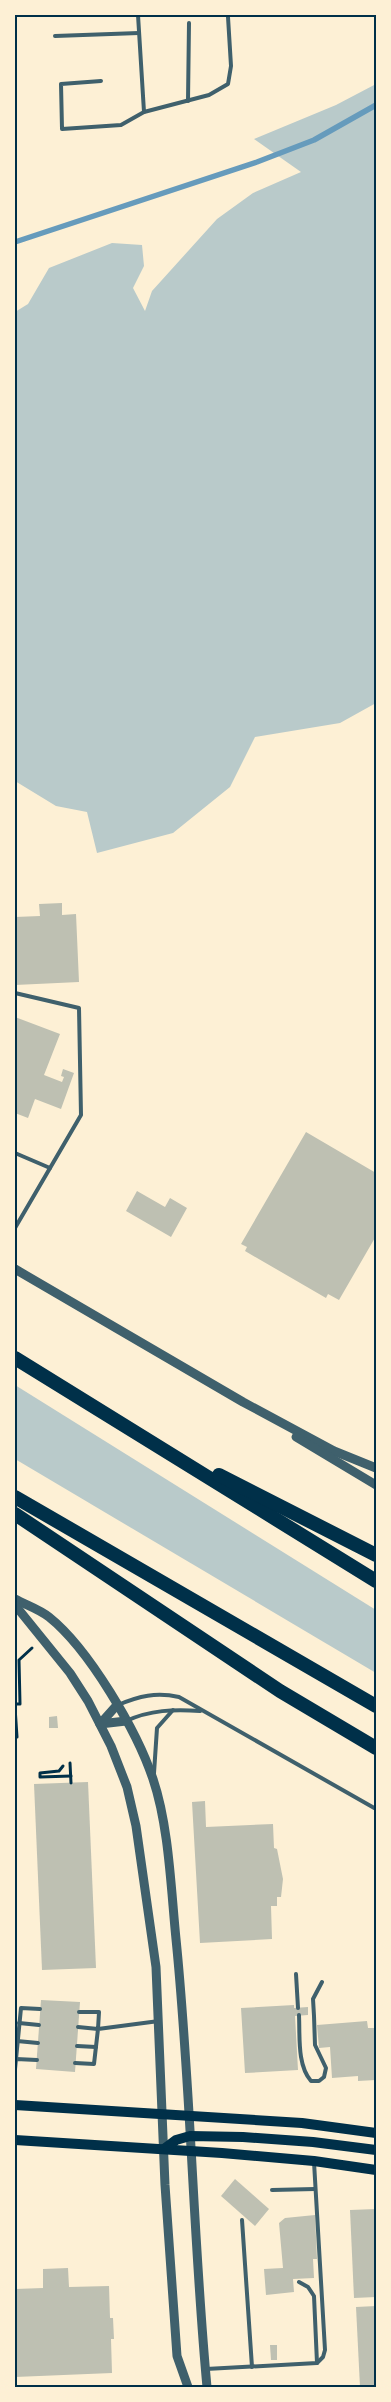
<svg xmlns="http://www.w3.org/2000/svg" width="391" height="2402" viewBox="0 0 391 2402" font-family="Karla,sans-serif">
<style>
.green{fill:#b9caca}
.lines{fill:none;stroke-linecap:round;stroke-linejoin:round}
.stream{stroke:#669bbc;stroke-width:5.5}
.building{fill:#bec0b2}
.path{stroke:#003049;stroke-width:3}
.service{stroke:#3f606c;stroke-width:4}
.tertiary{stroke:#3f606c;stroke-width:9}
.secondary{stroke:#003049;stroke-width:10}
.motorway{stroke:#003049;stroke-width:14}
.neatline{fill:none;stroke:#003049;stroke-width:2}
</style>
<rect width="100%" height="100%" fill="#fdf0d5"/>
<g class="green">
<path d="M376,84V703L340,723L255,737L230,787L173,833L97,853L87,812L56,806L15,781V312L28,304L49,268L112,243L142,245L144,266L133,288L145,311L152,291L217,219L253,193L301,172L254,139L336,105Z"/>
<path d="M15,1385L376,1610V1673L15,1459Z"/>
</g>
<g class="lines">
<path class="stream" d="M15,242L257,162L314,140L376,105"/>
</g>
<g class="building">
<path d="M62,903V915L76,914L79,982L15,985V917L40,916L39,904Z"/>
<path d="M15,1017L60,1034L44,1075L62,1082L64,1077L61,1076L63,1069L74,1073L61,1109L35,1099L28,1118L15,1113Z"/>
<path d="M306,1132L376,1173V1236L339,1300L328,1294L326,1298L245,1251L247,1247L241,1244Z"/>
<path d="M137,1191L165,1207L170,1198L187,1208L171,1237L126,1211Z"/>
<path d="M57,1716L58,1728H49V1717Z"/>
<path d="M88,1782L96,1968L42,1970L34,1784Z"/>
<path d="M205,1801L206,1827L273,1824L274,1848L277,1849L283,1879L281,1897H277V1906H271L272,1939L200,1943L192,1802Z"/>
<path d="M41,2000L80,2002L75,2072L36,2069Z"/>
<path d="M294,2005V2008L308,2007V2015L295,2016L298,2070L245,2073L241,2008Z"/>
<path d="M367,2021L368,2028H376V2080L358,2081V2076L332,2078L330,2047L319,2048L317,2025Z"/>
<path d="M235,2179L269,2209L255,2226L221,2196Z"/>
<path d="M376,2209V2297L354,2298L350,2210Z"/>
<path d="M315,2215L317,2259H313L314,2278L293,2279L294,2292L266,2295L264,2269L283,2268L279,2223L285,2218Z"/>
<path d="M68,2268L69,2287L109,2286L110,2318H113L114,2339H111L112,2373L15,2377V2289L43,2288V2269Z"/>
<path d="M376,2306V2387H360L356,2307Z"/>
<path d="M270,2345H277V2360H271Z"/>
</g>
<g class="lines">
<g class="path">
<path d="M15,1704H20L19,1660L32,1648"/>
<path d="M15,1707L17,1737"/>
<path d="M70,1763L71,1783"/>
<path d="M63,1766L59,1771L40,1773V1777L71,1776"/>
</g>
<g class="service">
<path d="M138,15L144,112L209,95L228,84L231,66L228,17"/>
<path d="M55,36L139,33"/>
<path d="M101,81L61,84L62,129L121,125L144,112"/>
<path d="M188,101L189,23"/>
<path d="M15,993L79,1008L81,1115L15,1228"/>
<path d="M15,1153L50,1168"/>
<path d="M118,1705C139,1696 156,1692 179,1697L376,1809"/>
<path d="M126,1721C150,1710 174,1709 200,1711"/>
<path d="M154,1773L157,1728L173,1710"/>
<path d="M296,1974L298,2008"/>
<path d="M299,2015C300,2036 297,2065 311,2081H319L324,2077L326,2068L315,2045L314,2016L313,1999L322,1982"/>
<path d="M19,2023L39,2025"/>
<path d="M78,2027L98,2029L99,2012H79"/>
<path d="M17,2041L38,2043"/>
<path d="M77,2046L96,2047"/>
<path d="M16,2059L21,2008L40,2009"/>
<path d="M75,2063L94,2064L98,2029L159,2021"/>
<path d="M15,2069L16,2059L37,2060"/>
<path d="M272,2190L315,2189"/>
<path d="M242,2220L252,2367"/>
<path d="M299,2282L308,2287L314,2296L317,2363"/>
<path d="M206,2369L317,2363L323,2357L325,2350L314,2162"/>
</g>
<g class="tertiary">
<path d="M15,1269L243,1402L334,1451L376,1468"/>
<path d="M296,1437L376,1485"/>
<path d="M15,1599C26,1605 39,1609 49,1617C89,1649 137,1731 153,1779C169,1826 171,1890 176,1939C191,2088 193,2238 207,2387"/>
<path d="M15,1605L70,1673L88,1701L111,1746L127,1787L136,1826L156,1967L165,2185L177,2356L188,2387"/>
<path d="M100,1724L126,1721"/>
<path d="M100,1724L117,1705"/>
</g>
<g class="secondary">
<path d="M15,2105L302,2123L376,2133"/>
<path d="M15,2140L222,2153L314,2161L376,2170"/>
<path d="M164,2149L176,2140L190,2136L243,2137L313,2142L376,2150"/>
</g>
<g class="motorway">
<path d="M15,1358L376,1581"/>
<path d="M219,1475L376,1555"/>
<path d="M15,1497L376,1706"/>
<path d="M15,1514L280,1691L376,1748"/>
</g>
</g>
<rect width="391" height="2402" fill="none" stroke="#fdf0d5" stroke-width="32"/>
<rect x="16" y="16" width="359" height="2370" class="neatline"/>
</svg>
